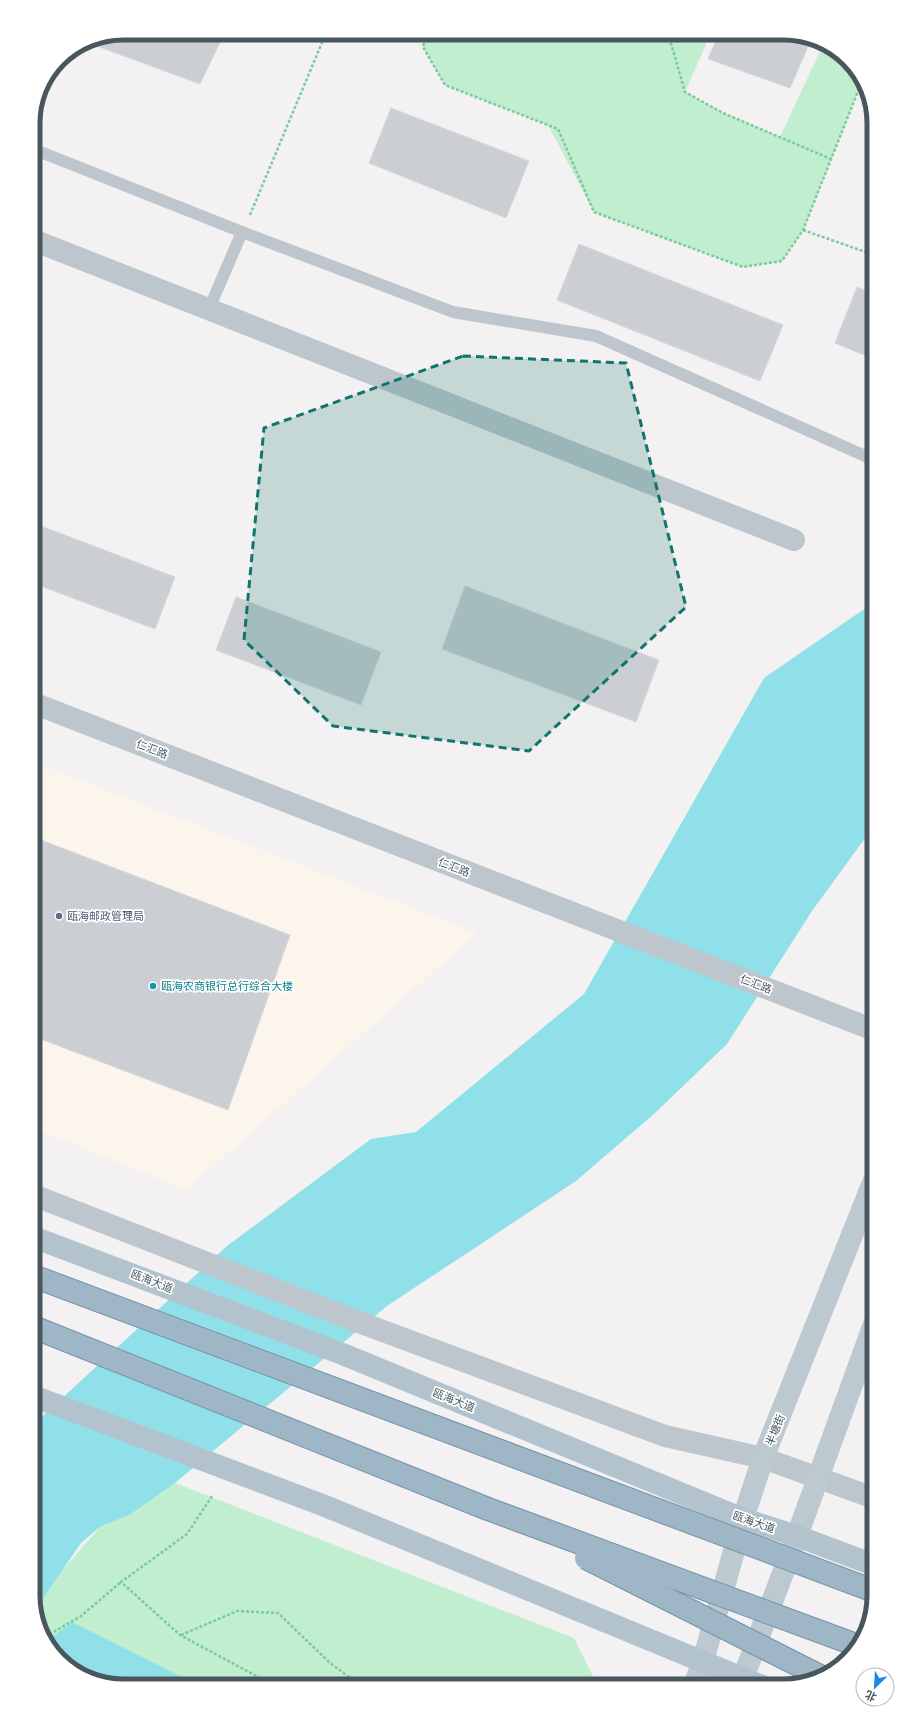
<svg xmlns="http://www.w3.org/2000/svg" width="907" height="1719" viewBox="0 0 907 1719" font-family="'DM Sans','Noto Sans SC',sans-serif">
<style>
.commercial{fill:#fcf5ec}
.green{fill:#c1eece}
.water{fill:#90e0e9}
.building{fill:#cbced3;stroke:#d5d7dc}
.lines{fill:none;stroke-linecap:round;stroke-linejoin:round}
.path{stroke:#7bcb9b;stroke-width:2.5;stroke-dasharray:3 2;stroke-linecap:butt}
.service{stroke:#bdc6cc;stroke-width:12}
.minor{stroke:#bdc6cc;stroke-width:22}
.tertiary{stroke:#bdc6cc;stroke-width:22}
.secondary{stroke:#bdc9d1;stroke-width:22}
.primary{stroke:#b2c3ce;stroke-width:22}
.trunk-bridge-casing{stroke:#7693a9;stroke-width:24;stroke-linecap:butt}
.trunk-bridge{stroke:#9eb6c6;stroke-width:22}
.marked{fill:#0f766e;fill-opacity:0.2;stroke:#0f766e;stroke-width:3;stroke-dasharray:8 5;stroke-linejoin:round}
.service-dot{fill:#5c6f8a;stroke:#fff;stroke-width:1.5}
.culture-dot{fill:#0f9aa8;stroke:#fff;stroke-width:1.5}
.labels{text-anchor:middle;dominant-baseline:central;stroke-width:3.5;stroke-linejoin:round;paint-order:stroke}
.street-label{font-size:11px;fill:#49565d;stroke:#fff}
.service-label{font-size:11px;fill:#4e5e75;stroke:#fff;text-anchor:start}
.culture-label{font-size:11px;fill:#0d838f;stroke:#fff;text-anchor:start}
.rim{fill:none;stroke:#49565d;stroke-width:5}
</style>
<rect width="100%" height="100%" fill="#f3f1f1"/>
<path class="commercial" d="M33,762L477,933L186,1190L33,1128Z"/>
<g class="green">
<path d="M426,33H711L685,92L723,113L780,137L823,45L839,51L862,81L803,230L782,261L743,267L594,212L548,125L445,85L423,47Z"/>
<path d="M175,1483L574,1638L598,1686H117L73,1671L40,1631L34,1603L100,1527L131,1514Z"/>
</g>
<g class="water">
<path d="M874,603V826L812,911L727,1044L655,1113L576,1181L387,1306L175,1483L131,1514L100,1527L81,1543L44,1597L35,1605L33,1596V1425L227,1246L371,1139L416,1132L584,994L764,678L857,614Z"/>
<path d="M72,1622L200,1686H117L73,1671L48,1640Z"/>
</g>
<g class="building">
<path d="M123,33H216L223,36L200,84L86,42Z"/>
<path d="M719,33H786L810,42L790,88L708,59Z"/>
<path d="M391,108L529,161L506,218L369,163Z"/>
<path d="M579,244L783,325L760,381L557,300Z"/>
<path d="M857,287L874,294V359L835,343Z"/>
<path d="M33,411L42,414L33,437Z"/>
<path d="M33,523L175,577L155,629L33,583Z"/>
<path d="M465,586L659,660L636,722L442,649Z"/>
<path d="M236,597L381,652L361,705L216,650Z"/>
<path d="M33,837L290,935L228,1110L33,1036Z"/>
</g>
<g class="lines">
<g class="path">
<path d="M426,33L423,47L445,85L558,129L594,212L743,267L782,261L803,230L862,81"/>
<path d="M668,33L685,92L723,113L831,159"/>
<path d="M250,215L326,33"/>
<path d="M803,230L874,255"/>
<path d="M212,1496L187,1534L121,1582L180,1635L275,1686"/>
<path d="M181,1635L237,1611L278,1613L329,1662L361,1686"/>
<path d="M45,1637L81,1616L121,1582"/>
</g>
<g class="service">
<path d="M33,149L242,232L453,312L596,336L874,460"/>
<path d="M209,309L242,232"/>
</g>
<path class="minor" d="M33,240L794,540"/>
<g class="tertiary">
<path d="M33,703L874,1030"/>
<path d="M33,1195L356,1321L665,1436L763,1458L874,1498"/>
</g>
<g class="secondary">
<path d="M694,1686L703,1661L743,1519L763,1458L874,1180"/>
<path d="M740,1686L797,1536L874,1324"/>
</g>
<g class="primary">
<path d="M33,1237L345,1355L743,1519L797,1536L874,1565"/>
<path d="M33,1396L325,1506L762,1686"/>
</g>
<defs>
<g id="trunk-bridge">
<path d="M33,1276L874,1591"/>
<path d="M33,1327L488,1509L859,1646"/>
<path d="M586,1558L822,1677"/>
</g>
</defs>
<use href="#trunk-bridge" class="trunk-bridge-casing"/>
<use href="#trunk-bridge" class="trunk-bridge"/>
</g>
<path class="marked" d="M463,356L626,363L686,607L529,751L333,726L244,640L264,428Z"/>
<circle class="service-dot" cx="59" cy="916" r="4"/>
<circle class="culture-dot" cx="153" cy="986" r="4"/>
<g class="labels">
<g class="street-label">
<text transform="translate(152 749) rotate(21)">仁汇路</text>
<text transform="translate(454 867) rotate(21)">仁汇路</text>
<text transform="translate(756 984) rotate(21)">仁汇路</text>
<text transform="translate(152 1281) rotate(21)">瓯海大道</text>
<text transform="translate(454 1400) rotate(22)">瓯海大道</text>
<text transform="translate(775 1430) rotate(-68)">半塘街</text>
<text transform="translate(754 1522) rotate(19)">瓯海大道</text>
</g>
<g class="service-label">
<text x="67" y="916">瓯海邮政管理局</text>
</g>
<g class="culture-label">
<text x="161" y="986">瓯海农商银行总行综合大楼</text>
</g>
</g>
<path d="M0 0H907V1719H0ZM123 40H784A83 83 0 0 1 867 123V1596A83 83 0 0 1 784 1679H123A83 83 0 0 1 40 1596V123A83 83 0 0 1 123 40Z" fill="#fff" fill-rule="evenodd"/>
<path class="rim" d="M123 40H784A83 83 0 0 1 867 123V1596A83 83 0 0 1 784 1679H123A83 83 0 0 1 40 1596V123A83 83 0 0 1 123 40Z"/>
<g transform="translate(875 1687) rotate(205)"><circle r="19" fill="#ffffff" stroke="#b6bbbe"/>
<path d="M0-3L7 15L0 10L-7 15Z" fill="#2186dd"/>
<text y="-6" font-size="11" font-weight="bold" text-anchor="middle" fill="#49565d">北</text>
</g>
</svg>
